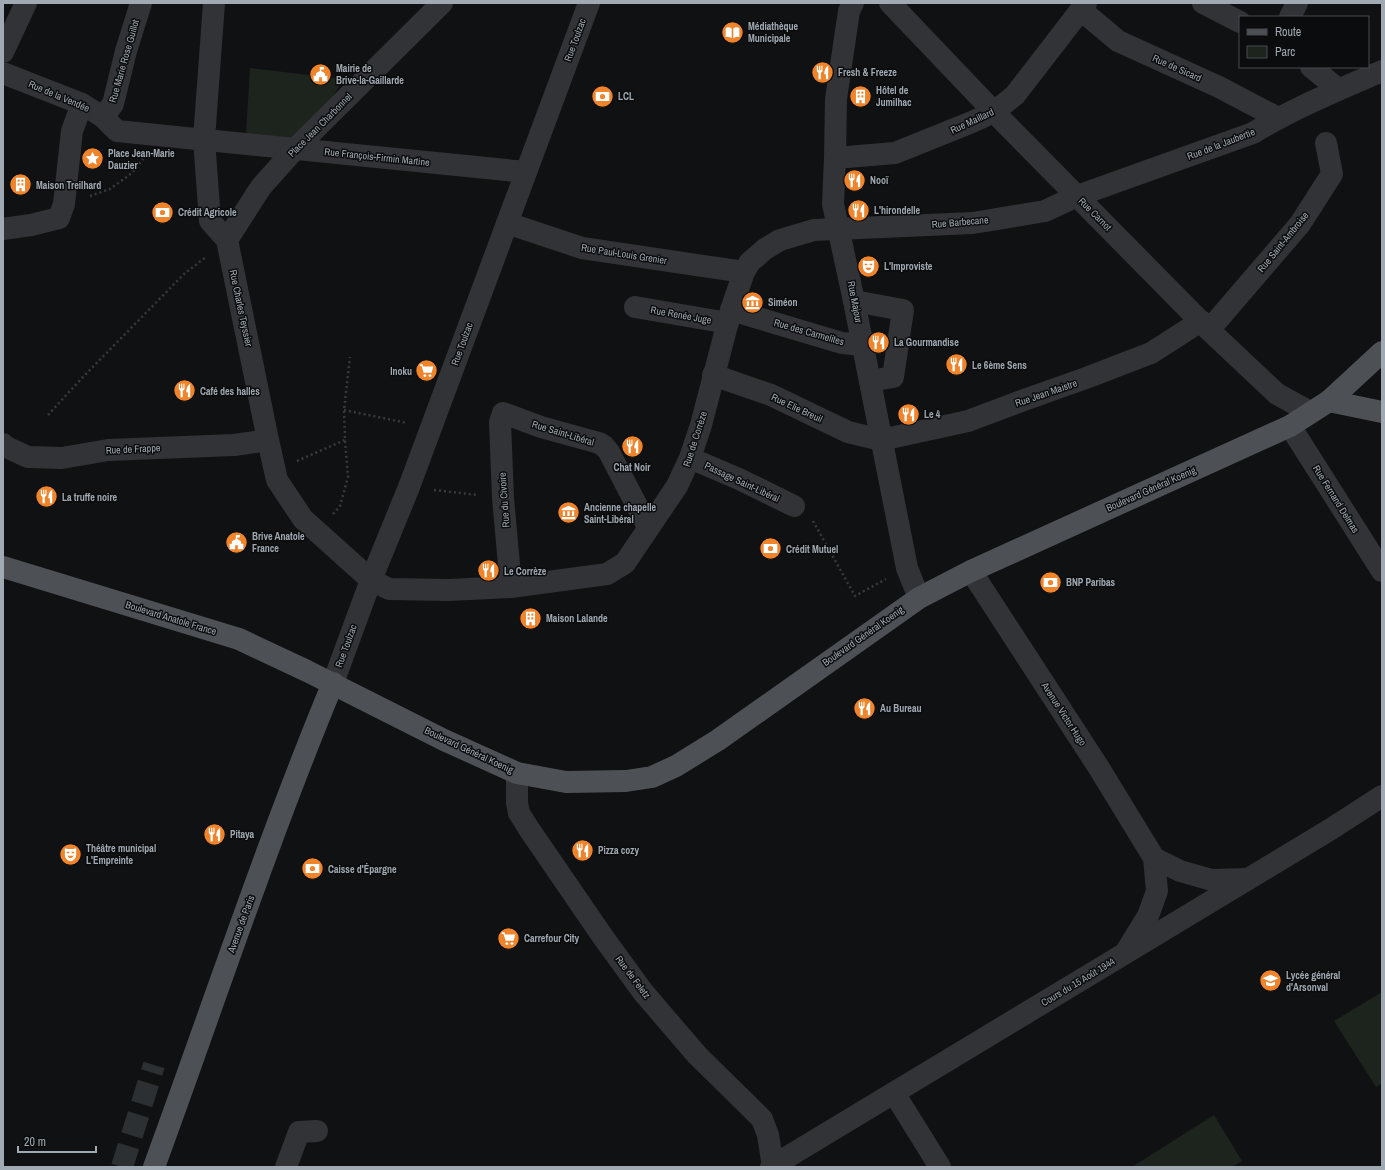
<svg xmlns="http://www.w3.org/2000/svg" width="1385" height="1170" viewBox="0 0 1385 1170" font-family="'Archivo Narrow',sans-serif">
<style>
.green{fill:#1d241d}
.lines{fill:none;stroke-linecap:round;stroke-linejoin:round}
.minor-tunnel{stroke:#2d3032;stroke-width:22;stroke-dasharray:22 11;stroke-linecap:butt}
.path{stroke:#373a3e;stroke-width:2.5;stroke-dasharray:2 3;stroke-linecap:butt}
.minor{stroke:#313337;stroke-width:22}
.major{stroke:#4d5156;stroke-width:22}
.labels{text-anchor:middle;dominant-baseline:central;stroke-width:3;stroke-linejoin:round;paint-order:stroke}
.poi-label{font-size:10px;font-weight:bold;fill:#a1aab2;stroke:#0b0c0d;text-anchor:start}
.street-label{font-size:10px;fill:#a1aab2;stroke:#0b0c0d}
</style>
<rect width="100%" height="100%" fill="#101112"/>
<g class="green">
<path d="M250,68L344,79L303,141L246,134Z"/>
<path d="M1382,992V1083L1376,1087L1334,1021Z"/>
<path d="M1214,1115L1242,1161L1232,1167H1132Z"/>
</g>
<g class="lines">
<path class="minor-tunnel" d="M122,1167L154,1065"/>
<g class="path">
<path d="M90,196L110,189L132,173L143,159"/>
<path d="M344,410L407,423"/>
<path d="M48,415L82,378L184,274L206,257"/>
<path d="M297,461L345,440"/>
<path d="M434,490L478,495"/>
<path d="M333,514L340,506L348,477L345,440L344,410L350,357"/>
<path d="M813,521L855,596L886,579"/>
</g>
<g class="minor">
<path d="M214,3L204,139L210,221L227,240L268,440L277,480L303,519L371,580L389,589L449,590L511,587L607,574L625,563L677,486L690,458L701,425L731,310L744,272L750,262L765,249L780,240L814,230L973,223L1045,211L1077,196L1253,133C1294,108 1338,90 1382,71"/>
<path d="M853,3L849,11L836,99L835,158L833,204L854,301L907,568L919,598"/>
<path d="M890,3L994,112L1209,330L1277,394L1310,412"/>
<path d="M1203,3L1240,22"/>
<path d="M1081,10L1118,41L1219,87L1278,118"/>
<path d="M1290,17L1297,3"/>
<path d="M3,52L26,3"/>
<path d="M1311,67L1338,89"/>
<path d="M3,73L82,104L103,117L117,131L526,172"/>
<path d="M103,117L113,104L126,51L141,3"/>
<path d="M835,158L895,153L972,122L994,112L1015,95L1086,3"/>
<path d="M507,223L582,248L744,272"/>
<path d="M3,229L31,225L59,218L64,204L72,131L82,104"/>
<path d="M227,240L261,187L295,149L442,3"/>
<path d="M854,301L903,310L893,377L870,381"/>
<path d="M635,307L728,323"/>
<path d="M731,310L842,343L863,345"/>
<path d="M1209,330L1300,224L1332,174L1326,143"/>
<path d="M713,375L771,395L848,432L881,440L968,421L1024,400L1086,378L1151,353L1201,321"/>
<path d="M1290,426L1382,571"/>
<path d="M3,444L4,446L28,457L62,458L108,450L234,445L268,440"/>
<path d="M690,458L739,479L794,506"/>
<path d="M971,571L1099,768L1154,858L1157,891L1148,916L1127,950"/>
<path d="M511,587L503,498L500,422L503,413L541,427L599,443L604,446L609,452L648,527"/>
<path d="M333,683L371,580L409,487L589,3"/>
<path d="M517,773V803L519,813L529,829L603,937L643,992L697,1055L762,1119L768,1135L773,1167"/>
<path d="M1154,858L1180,871L1212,880L1248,879"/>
<path d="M894,1093L940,1167"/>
<path d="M286,1167L299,1132L317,1131"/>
<path d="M771,1167L1331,829L1382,796"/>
</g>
<g class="major">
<path d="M1329,401L1382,412"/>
<path d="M3,567L239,639L307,671L444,740L517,773L566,782L626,781L652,777L676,766L718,740L919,598L971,571L1290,426L1329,401L1382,352"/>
<path d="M154,1167C213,1006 267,842 333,683"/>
</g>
</g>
<defs>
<symbol id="library-disc" viewBox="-11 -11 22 22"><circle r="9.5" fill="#f0842a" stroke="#0b0c0d"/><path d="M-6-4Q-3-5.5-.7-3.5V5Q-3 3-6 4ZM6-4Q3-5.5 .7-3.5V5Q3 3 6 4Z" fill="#fff"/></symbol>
<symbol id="restaurant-disc" viewBox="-11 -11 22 22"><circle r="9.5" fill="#f0842a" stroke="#0b0c0d"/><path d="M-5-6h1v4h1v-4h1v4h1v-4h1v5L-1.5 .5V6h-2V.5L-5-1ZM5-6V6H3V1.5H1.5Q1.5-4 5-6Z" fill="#fff"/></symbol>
<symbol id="civic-disc" viewBox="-11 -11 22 22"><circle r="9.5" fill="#f0842a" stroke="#0b0c0d"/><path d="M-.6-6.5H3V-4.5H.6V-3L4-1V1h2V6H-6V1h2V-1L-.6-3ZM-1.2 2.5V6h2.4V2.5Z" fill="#fff"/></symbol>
<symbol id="bank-disc" viewBox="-11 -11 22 22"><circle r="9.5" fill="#f0842a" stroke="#0b0c0d"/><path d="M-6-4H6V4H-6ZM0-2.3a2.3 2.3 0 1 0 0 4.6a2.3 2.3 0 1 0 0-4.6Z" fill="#fff"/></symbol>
<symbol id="building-disc" viewBox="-11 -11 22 22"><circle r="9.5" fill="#f0842a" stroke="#0b0c0d"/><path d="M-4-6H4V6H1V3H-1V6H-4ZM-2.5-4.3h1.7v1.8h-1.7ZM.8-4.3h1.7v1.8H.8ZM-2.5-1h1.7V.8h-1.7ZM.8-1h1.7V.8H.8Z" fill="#fff"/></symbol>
<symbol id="sight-disc" viewBox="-11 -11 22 22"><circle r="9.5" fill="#f0842a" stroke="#0b0c0d"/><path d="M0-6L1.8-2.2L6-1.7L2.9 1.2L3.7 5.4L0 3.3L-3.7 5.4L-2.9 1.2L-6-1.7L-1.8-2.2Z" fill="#fff"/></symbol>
<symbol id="theatre-disc" viewBox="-11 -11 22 22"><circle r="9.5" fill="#f0842a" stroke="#0b0c0d"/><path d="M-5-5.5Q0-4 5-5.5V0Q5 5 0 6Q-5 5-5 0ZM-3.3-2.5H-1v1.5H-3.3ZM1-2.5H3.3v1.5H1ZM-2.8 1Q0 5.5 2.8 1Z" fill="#fff"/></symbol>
<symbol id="museum-disc" viewBox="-11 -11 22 22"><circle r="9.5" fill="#f0842a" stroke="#0b0c0d"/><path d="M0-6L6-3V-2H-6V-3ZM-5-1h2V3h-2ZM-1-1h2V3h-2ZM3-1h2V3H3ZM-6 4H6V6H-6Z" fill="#fff"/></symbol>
<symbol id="supermarket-disc" viewBox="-11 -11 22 22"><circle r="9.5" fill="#f0842a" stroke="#0b0c0d"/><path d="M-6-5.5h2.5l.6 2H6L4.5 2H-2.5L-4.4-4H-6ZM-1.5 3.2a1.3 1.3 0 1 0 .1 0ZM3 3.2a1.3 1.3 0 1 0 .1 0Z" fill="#fff"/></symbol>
<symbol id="school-disc" viewBox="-11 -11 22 22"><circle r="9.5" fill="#f0842a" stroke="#0b0c0d"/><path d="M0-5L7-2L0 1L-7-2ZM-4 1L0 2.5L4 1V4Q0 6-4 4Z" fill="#fff"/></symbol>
</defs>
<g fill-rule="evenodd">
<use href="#library-disc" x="720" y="20" width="25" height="25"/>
<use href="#restaurant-disc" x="810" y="60" width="25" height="25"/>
<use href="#civic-disc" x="308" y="62" width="25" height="25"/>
<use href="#bank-disc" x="590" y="84" width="25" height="25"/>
<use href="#building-disc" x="848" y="84" width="25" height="25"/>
<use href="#sight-disc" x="80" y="146" width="25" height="25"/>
<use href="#restaurant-disc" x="842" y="168" width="25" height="25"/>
<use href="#building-disc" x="8" y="172" width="25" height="25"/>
<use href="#restaurant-disc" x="846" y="198" width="25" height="25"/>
<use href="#bank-disc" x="150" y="200" width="25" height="25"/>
<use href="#theatre-disc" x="856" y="254" width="25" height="25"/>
<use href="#museum-disc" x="740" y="290" width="25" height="25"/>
<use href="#restaurant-disc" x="866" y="330" width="25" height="25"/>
<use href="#restaurant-disc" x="944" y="352" width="25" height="25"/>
<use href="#supermarket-disc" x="414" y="358" width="25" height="25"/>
<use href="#restaurant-disc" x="172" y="378" width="25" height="25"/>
<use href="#restaurant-disc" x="896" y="402" width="25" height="25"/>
<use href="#restaurant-disc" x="620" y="434" width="25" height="25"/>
<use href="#restaurant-disc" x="34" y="484" width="25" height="25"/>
<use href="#museum-disc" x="556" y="500" width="25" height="25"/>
<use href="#civic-disc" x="224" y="530" width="25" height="25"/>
<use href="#bank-disc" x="758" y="536" width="25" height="25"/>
<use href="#restaurant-disc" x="476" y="558" width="25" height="25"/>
<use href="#bank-disc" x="1038" y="570" width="25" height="25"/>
<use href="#building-disc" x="518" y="606" width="25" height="25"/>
<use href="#restaurant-disc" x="852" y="696" width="25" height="25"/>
<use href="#restaurant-disc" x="202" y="822" width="25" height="25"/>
<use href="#restaurant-disc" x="570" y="838" width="25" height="25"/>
<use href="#theatre-disc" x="58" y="842" width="25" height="25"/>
<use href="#bank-disc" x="300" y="856" width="25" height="25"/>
<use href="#supermarket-disc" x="496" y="926" width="25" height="25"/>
<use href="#school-disc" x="1258" y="968" width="25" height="25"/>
</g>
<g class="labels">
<g class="poi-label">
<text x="748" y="26">Médiathèque<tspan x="748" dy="12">Municipale</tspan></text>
<text x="336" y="68">Mairie de<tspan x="336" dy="12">Brive-la-Gaillarde</tspan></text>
<text x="838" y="72">Fresh &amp; Freeze</text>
<text x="876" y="90">Hôtel de<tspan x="876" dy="12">Jumilhac</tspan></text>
<text x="618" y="96">LCL</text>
<text x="108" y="153">Place Jean-Marie<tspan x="108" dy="12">Dauzier</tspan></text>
<text x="870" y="180">Nooï</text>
<text x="36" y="185">Maison Treilhard</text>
<text x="874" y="210">L'hirondelle</text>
<text x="178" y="212">Crédit Agricole</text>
<text x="884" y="266">L'Improviste</text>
<text x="768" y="302">Siméon</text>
<text x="894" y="342">La Gourmandise</text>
<text x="972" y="365">Le 6ème Sens</text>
<text x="412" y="371" text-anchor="end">Inoku</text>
<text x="200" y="391">Café des halles</text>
<text x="924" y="414">Le 4</text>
<text x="632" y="467" text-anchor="middle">Chat Noir</text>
<text x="62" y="497">La truffe noire</text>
<text x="584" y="507">Ancienne chapelle<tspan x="584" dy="12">Saint-Libéral</tspan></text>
<text x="252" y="536">Brive Anatole<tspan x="252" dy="12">France</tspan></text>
<text x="786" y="549">Crédit Mutuel</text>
<text x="504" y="571">Le Corrèze</text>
<text x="1066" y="582">BNP Paribas</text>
<text x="546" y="618">Maison Lalande</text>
<text x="880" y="708">Au Bureau</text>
<text x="230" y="834">Pitaya</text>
<text x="86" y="848">Théâtre municipal<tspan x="86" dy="12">L'Empreinte</tspan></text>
<text x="598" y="850">Pizza cozy</text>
<text x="328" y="869">Caisse d'Épargne</text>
<text x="524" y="938">Carrefour City</text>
<text x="1286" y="975">Lycée général<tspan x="1286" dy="12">d'Arsonval</tspan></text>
</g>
<g class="street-label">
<text transform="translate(575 40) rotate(-70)">Rue Toulzac</text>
<text transform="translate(124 61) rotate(-74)">Rue Marie Rose Guillot</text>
<text transform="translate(1177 68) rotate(24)">Rue de Sicard</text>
<text transform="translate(59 96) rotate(23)">Rue de la Vendée</text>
<text transform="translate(972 121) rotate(-25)">Rue Maillard</text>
<text transform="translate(320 125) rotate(-45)">Place Jean Charbonnel</text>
<text transform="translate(1221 144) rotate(-21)">Rue de la Jaubertie</text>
<text transform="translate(377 157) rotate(6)">Rue François-Firmin Martine</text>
<text transform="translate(1095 214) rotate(45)">Rue Carnot</text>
<text transform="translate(960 222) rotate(-5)">Rue Barbecane</text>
<text transform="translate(1283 242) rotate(-51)">Rue Saint-Ambroise</text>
<text transform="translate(624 254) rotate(9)">Rue Paul-Louis Grenier</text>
<text transform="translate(855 302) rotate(79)">Rue Majour</text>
<text transform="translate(241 308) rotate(78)">Rue Charles Teyssier</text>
<text transform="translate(681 315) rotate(10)">Rue Renée Juge</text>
<text transform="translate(809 332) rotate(16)">Rue des Carmelites</text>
<text transform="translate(462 344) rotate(-70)">Rue Toulzac</text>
<text transform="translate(1046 393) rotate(-19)">Rue Jean Maistre</text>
<text transform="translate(797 408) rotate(25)">Rue Elie Breuil</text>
<text transform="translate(563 433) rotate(17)">Rue Saint-Libéral</text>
<text transform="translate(695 439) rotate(-72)">Rue de Corrèze</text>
<text transform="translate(133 449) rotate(-3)">Rue de Frappe</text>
<text transform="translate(742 482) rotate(25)">Passage Saint-Libéral</text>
<text transform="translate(1151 489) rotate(-24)">Boulevard Général Koenig</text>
<text transform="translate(1336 499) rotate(58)">Rue Fernand Delmas</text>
<text transform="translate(504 500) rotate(-94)">Rue du Civoire</text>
<text transform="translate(171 618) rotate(17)">Boulevard Anatole France</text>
<text transform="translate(863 636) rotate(-35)">Boulevard Général Koenig</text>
<text transform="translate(346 646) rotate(-70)">Rue Toulzac</text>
<text transform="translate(1064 714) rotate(57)">Avenue Victor Hugo</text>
<text transform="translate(469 750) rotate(25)">Boulevard Général Koenig</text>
<text transform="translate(241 924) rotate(-70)">Avenue de Paris</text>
<text transform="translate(633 977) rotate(53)">Rue de Feletz</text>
<text transform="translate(1078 982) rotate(-31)">Cours du 15 Août 1944</text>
</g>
</g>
<rect width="1385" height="1170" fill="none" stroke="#a1aab2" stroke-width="8"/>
<rect x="1239" y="16" width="130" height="52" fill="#0b0c0d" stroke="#474b4f"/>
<rect x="1247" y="29" width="20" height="6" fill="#4d5156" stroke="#474b4f"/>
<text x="1275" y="36" font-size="12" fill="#a1aab2">Route</text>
<rect x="1247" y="46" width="20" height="12" fill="#1d241d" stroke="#474b4f"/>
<text x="1275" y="56" font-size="12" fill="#a1aab2">Parc</text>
<path d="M18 1146v6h78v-6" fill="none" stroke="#a1aab2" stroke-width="2"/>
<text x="24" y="1146" font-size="12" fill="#a1aab2" stroke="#0b0c0d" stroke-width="3" paint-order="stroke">20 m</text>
</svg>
